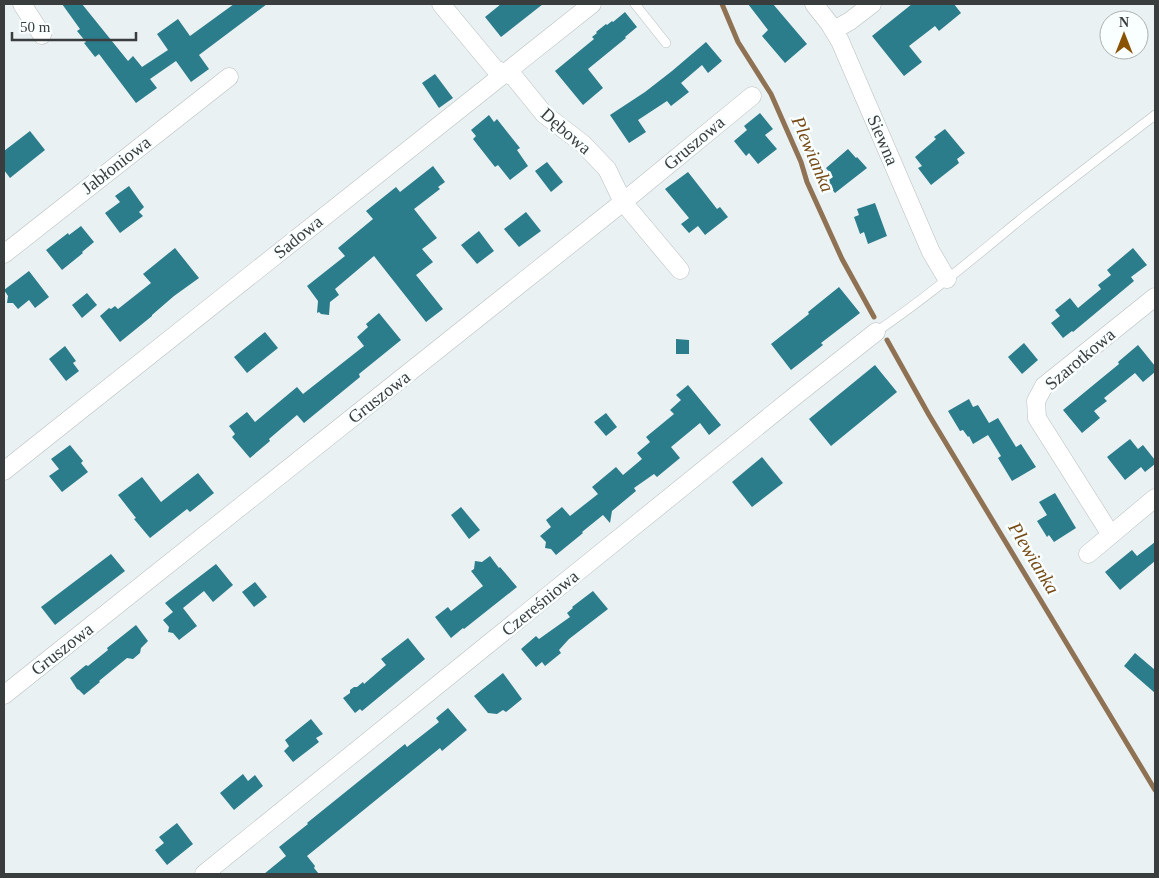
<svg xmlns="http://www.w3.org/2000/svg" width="1159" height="878" viewBox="0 0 1159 878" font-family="Georgia,serif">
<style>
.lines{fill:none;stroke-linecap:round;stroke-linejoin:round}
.stream{stroke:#8f7253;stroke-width:5}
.building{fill:#2c7d8c}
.service-casing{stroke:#b8bebf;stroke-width:10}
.minor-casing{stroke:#b8bebf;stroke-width:19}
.service{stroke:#fff;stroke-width:9}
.minor{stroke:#fff;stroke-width:18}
.labels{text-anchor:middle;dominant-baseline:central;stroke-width:5;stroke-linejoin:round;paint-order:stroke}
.street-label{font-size:18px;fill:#3a3d3d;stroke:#f9feff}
.water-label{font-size:19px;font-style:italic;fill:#754a15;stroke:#f9feff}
</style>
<rect width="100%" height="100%" fill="#eaf1f2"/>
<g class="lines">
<g class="stream">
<path d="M722,4L738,42L771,94L801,162L807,182L842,259L874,317"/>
<path d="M887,340L929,415L1155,790"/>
</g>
</g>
<g class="building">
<path d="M62,4H82L128,61L133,56L142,67L168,50L157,34L178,19L190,36L234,4H267L199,55L209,69L191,82L176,61L150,79L157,88L136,103L99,54L95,57L84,43L86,42L77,31L80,29Z"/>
<path d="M501,4H543L501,37L485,17Z"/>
<path d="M748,4H773L807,44L785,63L762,36L768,30Z"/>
<path d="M912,4H954L961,13L939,31L935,26L909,46L922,62L904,76L872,36Z"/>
<path d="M625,12L637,27L625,37L626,38L588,69L603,88L583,105L555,71L594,39L592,37L597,33L596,32L606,24L607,25L612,21L613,22Z"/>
<path d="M706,42L722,61L708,73L702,65L681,83L689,92L671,106L667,101L638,120L646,132L629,143L610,115L645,92L672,71Z"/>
<path d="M435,74L453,98L439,108L422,83Z"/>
<path d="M760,113L773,129L765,135L777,149L758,164L749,153L746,156L734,141L747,130L744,126Z"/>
<path d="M489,115L494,122L497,119L508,133L520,148L517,150L528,166L510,180L498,165L495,167L473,139L476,136L471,130Z"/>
<path d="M945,129L965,153L957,159L959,163L931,185L918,168L922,166L915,157L936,139L934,137Z"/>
<path d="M30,131L45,150L10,178L4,170V151Z"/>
<path d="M848,149L856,158L857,157L867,168L835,193L826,182L833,177L826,168Z"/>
<path d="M547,162L563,182L551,192L535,171Z"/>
<path d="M433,166L445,182L438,187L440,189L414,209L437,238L422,249L433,262L416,275L443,309L426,322L374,256L335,289L339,295L330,302L329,315L321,314L319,312L317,313L318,301L307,286L345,256L338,248L373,219L366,211L396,187L400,192Z"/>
<path d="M688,172L717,209L720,207L728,217L705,235L698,226L689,233L681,224L689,218L665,189Z"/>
<path d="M129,186L144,207L139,212L143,216L120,233L105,213L120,202L115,196Z"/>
<path d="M875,203L887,236L868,244L864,232L860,234L854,217L859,215L857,209Z"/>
<path d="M526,212L541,231L519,247L504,229Z"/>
<path d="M81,226L94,242L82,252L83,253L62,270L46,250L68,233L69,235Z"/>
<path d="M479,231L494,251L477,264L461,245Z"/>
<path d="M175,248L199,278L174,296L152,315V316L120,342L100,316L109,308L111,309L115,306L118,309L151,283L143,274Z"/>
<path d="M1133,248L1147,265L1131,277L1134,281L1073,332L1072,331L1063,338L1051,323L1060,316L1055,310L1070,298L1078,308L1101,289L1098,285L1111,275L1107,270Z"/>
<path d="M29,271L49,297L35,308L29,300L18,309L13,303H7L8,296L4,290Z"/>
<path d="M839,287L860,313L821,343L823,345L791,370L771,344L809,314L808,312Z"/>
<path d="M87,293L97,305L82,318L72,305Z"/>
<path d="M379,313L401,340L359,374L360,377L304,423L297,415L269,439L270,441L250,458L232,437L235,434L229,426L247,412L255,422L297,387L303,394L364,346L357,337L368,327L366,324Z"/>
<path d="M265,332L278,348L247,373L234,357Z"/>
<path d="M676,339L689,340V354H676Z"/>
<path d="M1024,343L1038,360L1022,374L1008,357Z"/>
<path d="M1138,345L1155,366V372L1143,382L1135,373L1104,398L1107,401L1094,411L1100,418L1082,433L1063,410L1108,373L1119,364L1118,362Z"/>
<path d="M65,346L76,361L73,363L79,371L66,381L49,359Z"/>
<path d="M875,365L897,392L831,446L809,419Z"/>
<path d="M688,385L721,425L709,435L700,423L671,447L680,458L657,477L654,474L634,488L636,491L612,511L610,523L603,515L582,532L583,533L556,555L551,549L545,548L546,542L540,536L551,527L546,520L562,507L570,516L598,494L592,487L616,467L623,475L642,459L637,453L650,442L646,437L674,414L670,410L681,400L676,395Z"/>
<path d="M969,399L973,407L978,405L989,423L998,418L1016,447L1021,444L1036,467L1012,481L998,458L1001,456L988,435L973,444L969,436L968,437L963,430L960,431L948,411Z"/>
<path d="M606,413L617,427L606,436L594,422Z"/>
<path d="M1130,439L1138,449L1143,445L1155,460V464L1145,472L1141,467L1125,480L1107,457Z"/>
<path d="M70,445L83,461L81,463L88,472L62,492L49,476L59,469L51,459Z"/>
<path d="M762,457L783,483L752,507L732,482Z"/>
<path d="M198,473L214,493L190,512L187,509L150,538L134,519L136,518L118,495L142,477L161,502Z"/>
<path d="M1055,493L1076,528L1054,542L1049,535L1047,537L1037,521L1047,515L1039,502Z"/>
<path d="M461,507L480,530L469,539L451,515Z"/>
<path d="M1155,542V561L1120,590L1105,572L1132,550L1137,556Z"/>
<path d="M111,554L125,571L55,625L41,607Z"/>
<path d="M490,556L499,568L500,567L517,587L464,629L463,628L451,638L435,617L448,607L451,611L483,586L471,571L474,569L475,561L482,562Z"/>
<path d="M216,564L233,585L213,602L204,591L183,608L197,626L179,640L173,633L168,632L169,627L163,620L173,612L165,603Z"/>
<path d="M255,582L267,597L254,607L242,592Z"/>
<path d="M593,591L608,609L569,639L559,650L561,653L545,666L542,662L536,667L521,649L536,636L539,639L570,617L567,613L573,608L572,607Z"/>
<path d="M136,625L148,641L141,648L140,653L133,659L127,658L99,681L100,682L84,695L79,690L77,689L70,678L86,665L88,666L108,650L107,648Z"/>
<path d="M408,638L425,659L362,711L360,709L355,713L343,698L350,693V690L354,687H357L363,682L364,684L386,665L381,659Z"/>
<path d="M1135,653L1155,670V693L1124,666Z"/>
<path d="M503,673L522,699L506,712L503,710L497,714L488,713L474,696Z"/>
<path d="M448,708L467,730L442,751L440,748L307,856L315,866L314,868L319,874H264L286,856L279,847L308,824L307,823L405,744L407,747L439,722L436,718Z"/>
<path d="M311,719L323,734L316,738L319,742L293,762L284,751L289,746L285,740Z"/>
<path d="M243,774L248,781L255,775L263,786L234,810L220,793Z"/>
<path d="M177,823L193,844L167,865L155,850L164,843L159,837Z"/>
</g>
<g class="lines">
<defs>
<g id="service">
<path d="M635,4L666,43"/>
<path d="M876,332C929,296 977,255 1026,215C1069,181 1112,148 1155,115"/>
</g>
<g id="minor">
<path d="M22,4L42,35"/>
<path d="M441,4L495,69L514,77L544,114L583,144L607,169L623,202L680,270"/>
<path d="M814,4L829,23L840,41L931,252L947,279"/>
<path d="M834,30L850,21L872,4"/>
<path d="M4,254L229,77"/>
<path d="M4,471L592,4"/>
<path d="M1111,535L1037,418L1036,401L1044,386L1155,297"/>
<path d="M1088,554L1155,498"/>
<path d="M4,695L623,202L752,96"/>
<path d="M204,874L795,396L876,332"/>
</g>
</defs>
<use href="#service" class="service-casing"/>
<use href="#minor" class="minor-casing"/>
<use href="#service" class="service"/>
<use href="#minor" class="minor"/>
</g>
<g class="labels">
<g class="street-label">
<text transform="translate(566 131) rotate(41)">Dębowa</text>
<text transform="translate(883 140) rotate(67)">Siewna</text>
<text transform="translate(694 143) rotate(-40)">Gruszowa</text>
<text transform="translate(116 165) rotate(-38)">Jabłoniowa</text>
<text transform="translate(298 237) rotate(-39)">Sadowa</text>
<text transform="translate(1080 359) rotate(-40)">Szarotkowa</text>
<text transform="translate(379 397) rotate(-38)">Gruszowa</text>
<text transform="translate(540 603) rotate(-39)">Czereśniowa</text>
<text transform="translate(62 649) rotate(-38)">Gruszowa</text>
</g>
<g class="water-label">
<text transform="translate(813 154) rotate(67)">Plewianka</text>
<text transform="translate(1034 558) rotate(59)">Plewianka</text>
</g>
</g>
<rect width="1159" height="878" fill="none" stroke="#3a3d3d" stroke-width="10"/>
<g transform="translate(1124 35)"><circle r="24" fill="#f9feff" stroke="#adb1b1"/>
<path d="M0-4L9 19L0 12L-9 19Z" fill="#895303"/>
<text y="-8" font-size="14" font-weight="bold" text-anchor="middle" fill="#3a3d3d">N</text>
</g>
<path d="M12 32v8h124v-8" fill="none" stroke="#3a3d3d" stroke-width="2.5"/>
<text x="20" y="32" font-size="15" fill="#3a3d3d" stroke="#f9feff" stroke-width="4" paint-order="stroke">50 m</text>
</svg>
